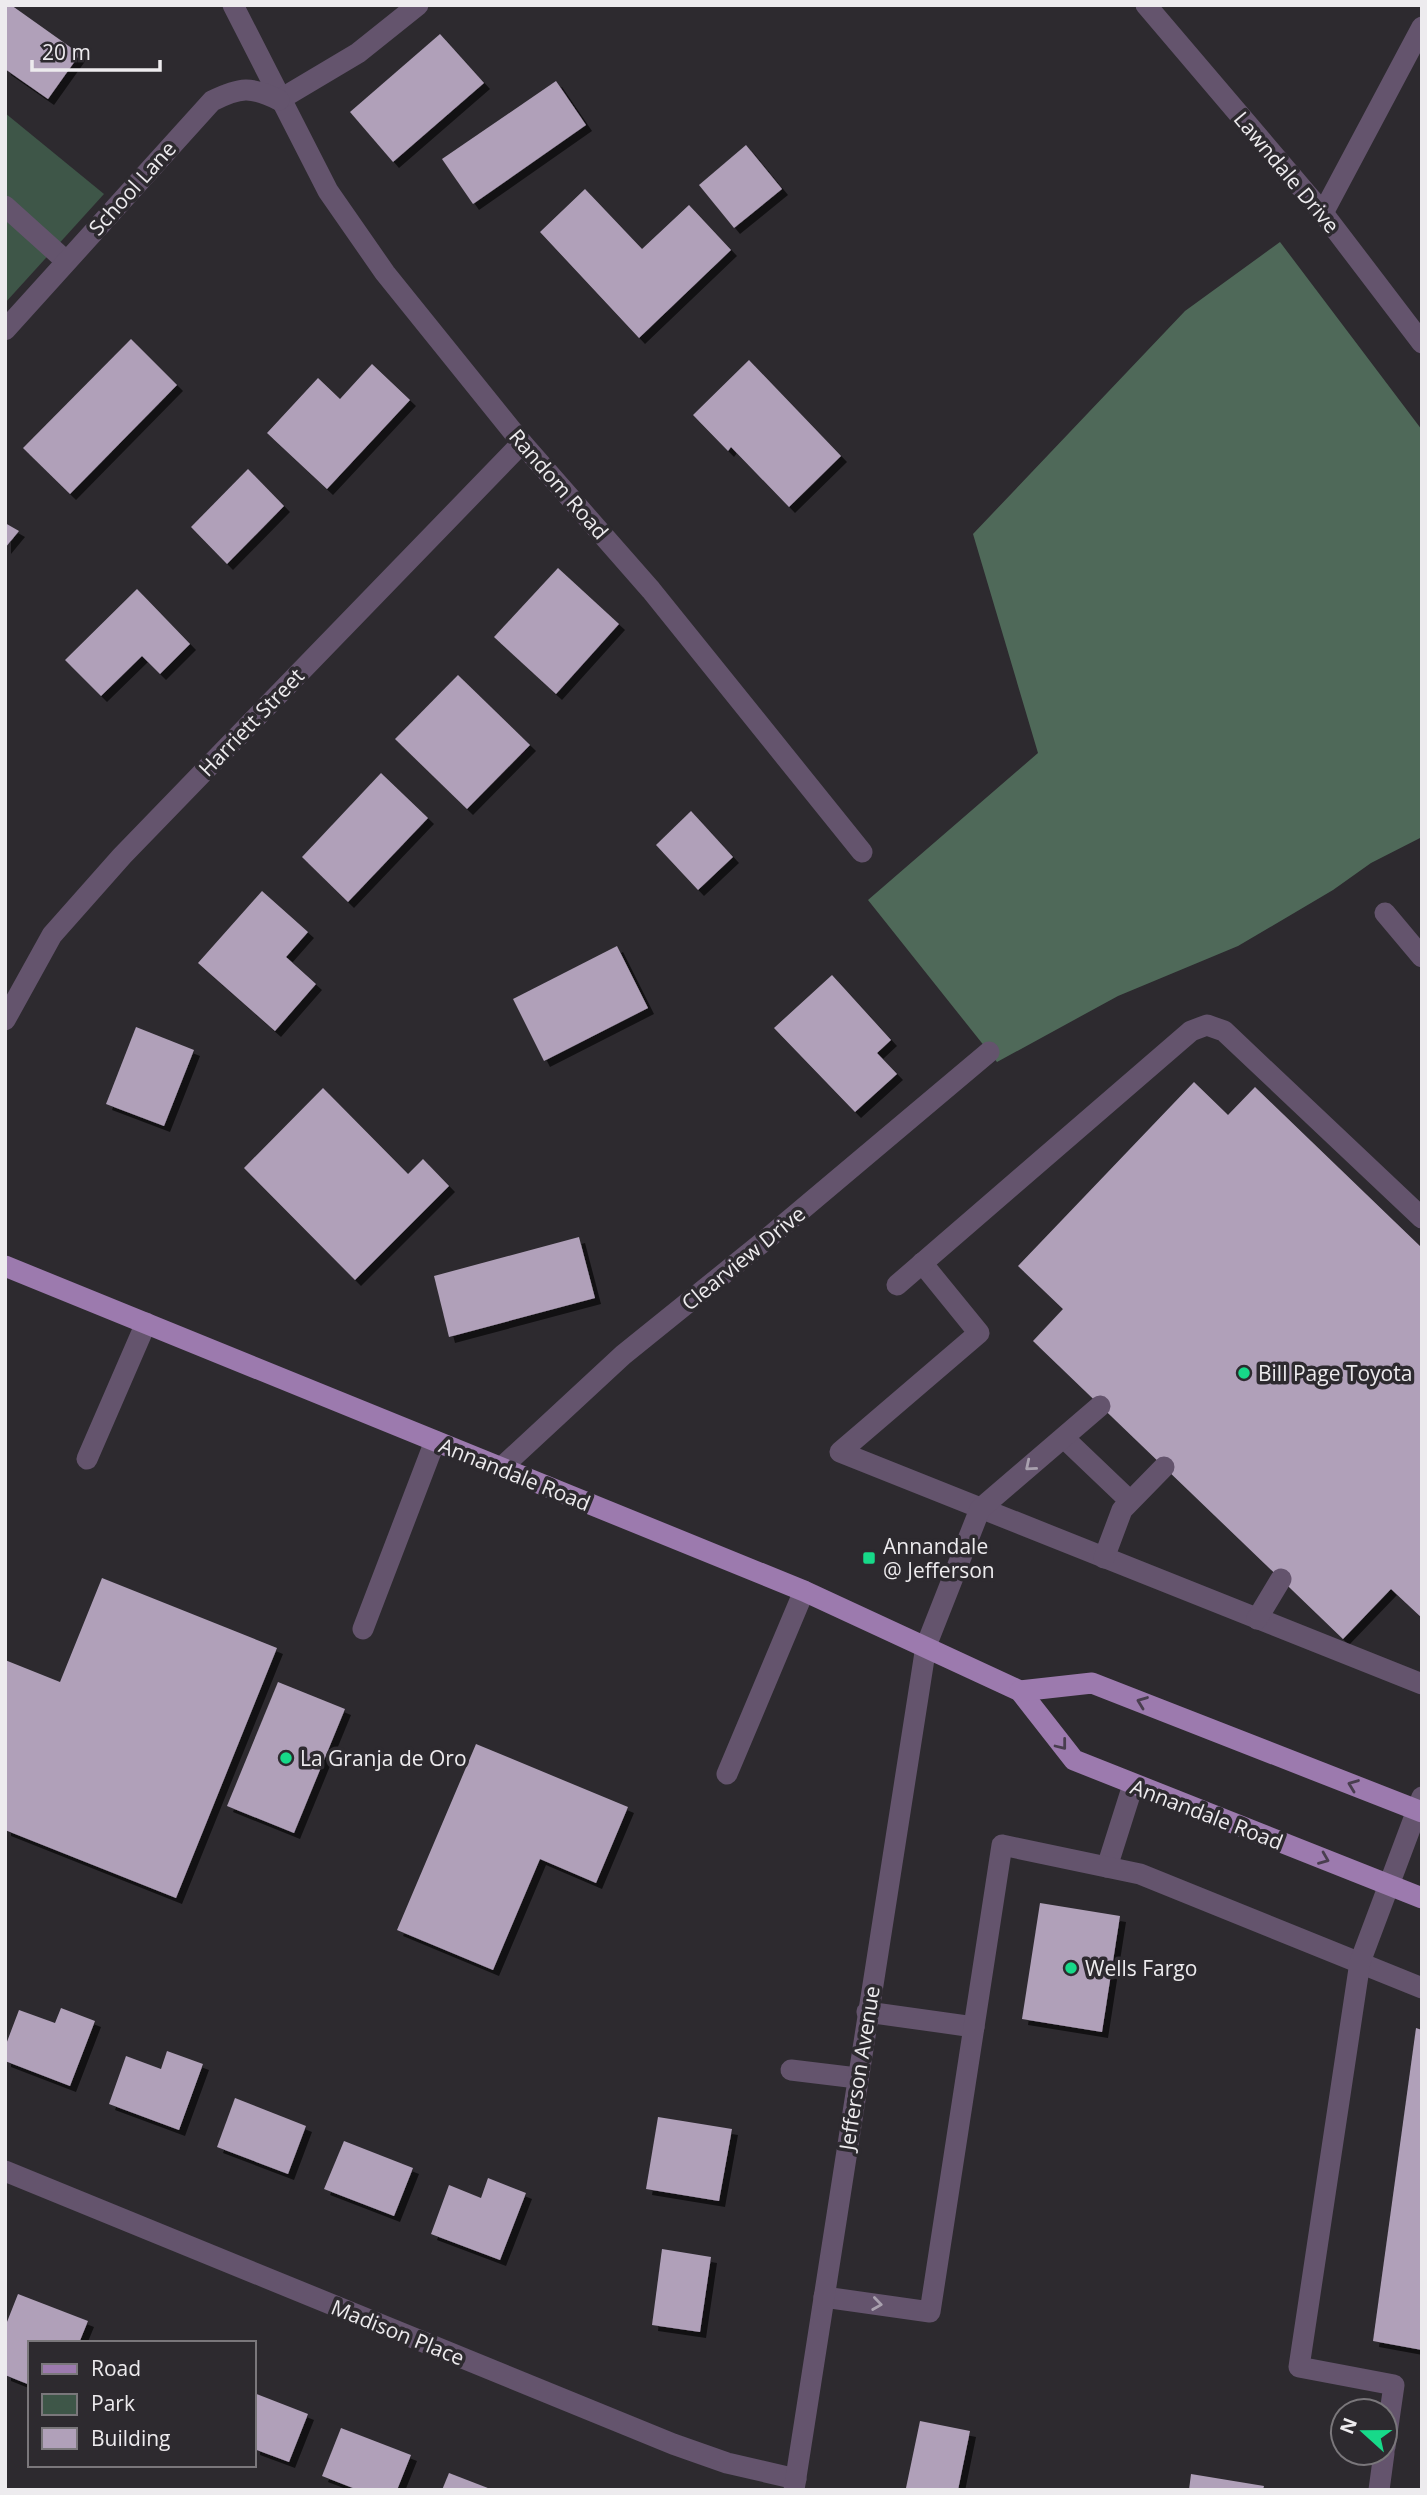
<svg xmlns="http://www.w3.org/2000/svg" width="1427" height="2495" viewBox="0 0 1427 2495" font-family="'Open Sans',sans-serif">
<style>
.green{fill:#3e5648}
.forest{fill:#4f6959}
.building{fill:#b0a0b9;filter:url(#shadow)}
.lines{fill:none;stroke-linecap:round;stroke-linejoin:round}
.minor{stroke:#64546d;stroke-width:21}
.major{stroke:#9c7aae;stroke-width:21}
.oneway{stroke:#a8a0ae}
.oneway2{stroke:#493e4f}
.poi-dot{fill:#17d989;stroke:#2d2a2f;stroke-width:2.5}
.labels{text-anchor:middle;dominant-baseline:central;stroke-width:7;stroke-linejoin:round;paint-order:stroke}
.street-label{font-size:21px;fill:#edebee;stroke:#2d2a2f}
.poi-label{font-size:21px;fill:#edebee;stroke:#2d2a2f;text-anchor:start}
</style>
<defs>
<filter id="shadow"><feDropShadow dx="6" dy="6" stdDeviation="0" flood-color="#0009"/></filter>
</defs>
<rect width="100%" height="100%" fill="#2d2a2f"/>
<path class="green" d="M5,113L104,194L5,303Z"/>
<path class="forest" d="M1280,242L1422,430V837L1371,863L1333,890L1238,946L1118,996L997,1062L868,900L1038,753L973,534L1185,311Z"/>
<g class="building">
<path d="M5,5H11L80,54L48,99L5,69Z"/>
<path d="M440,34L484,83L393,162L350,112Z"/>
<path d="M556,81L586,125L473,204L442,159Z"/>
<path d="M746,145L782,189L734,228L699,185Z"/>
<path d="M585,189L642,249L689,205L731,250L639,338L540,232Z"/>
<path d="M131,339L177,385L70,494L23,448Z"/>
<path d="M749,360L841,456L789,507L731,447L728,451L693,415Z"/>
<path d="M372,364L410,400L327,489L267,433L318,378L340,399Z"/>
<path d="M248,469L284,506L227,564L191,527Z"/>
<path d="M5,523L19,531L5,548Z"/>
<path d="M558,568L619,624L556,694L494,637Z"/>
<path d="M137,589L190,644L160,674L142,656L101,696L65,660Z"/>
<path d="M458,675L530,745L467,809L395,739Z"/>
<path d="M381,773L428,818L348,902L302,857Z"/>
<path d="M691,811L733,857L698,890L656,845Z"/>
<path d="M262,891L308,932L286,957L316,984L275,1031L198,963Z"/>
<path d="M617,946L648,1008L544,1061L513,999Z"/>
<path d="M832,975L891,1040L877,1053L897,1074L855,1112L774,1028Z"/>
<path d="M136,1027L194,1050L164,1126L106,1104Z"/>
<path d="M1194,1082L1228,1115L1255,1087L1422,1248V1618L1391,1589L1343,1639L1033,1341L1063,1309L1018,1266Z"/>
<path d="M323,1088L408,1174L423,1159L449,1186L355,1280L244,1168Z"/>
<path d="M579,1237L595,1298L449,1337L434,1276Z"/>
<path d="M102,1578L277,1648L176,1898L5,1830V1660L60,1682Z"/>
<path d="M278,1682L345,1709L294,1833L227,1806Z"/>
<path d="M476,1744L628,1807L596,1883L540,1859L493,1970L397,1930Z"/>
<path d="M1040,1903L1120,1916L1102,2032L1022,2019Z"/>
<path d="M61,2008L95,2021L70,2086L5,2061V2047L19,2010L55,2023Z"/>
<path d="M1416,2028L1422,2030V2350L1373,2341Z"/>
<path d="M167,2051L203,2064L179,2130L109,2104L126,2056L161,2069Z"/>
<path d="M235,2098L306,2126L288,2174L217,2147Z"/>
<path d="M658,2117L732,2129L719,2201L646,2189Z"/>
<path d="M344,2141L413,2168L394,2216L324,2189Z"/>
<path d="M488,2178L526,2193L500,2260L431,2234L449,2185L481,2198Z"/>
<path d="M662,2249L711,2257L700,2332L652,2325Z"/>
<path d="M18,2294L88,2321L79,2343H30V2385L5,2375V2327Z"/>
<path d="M254,2393L308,2414L289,2462L254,2449Z"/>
<path d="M920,2421L970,2431L958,2490L906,2488Z"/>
<path d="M341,2428L411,2455L397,2490H358L322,2476Z"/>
<path d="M449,2473L493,2490H442Z"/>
<path d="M1191,2474L1264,2486L1263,2490H1189Z"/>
</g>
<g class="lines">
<g class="minor">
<path d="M233,5L328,191L385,273L522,443L651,590L862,852"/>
<path d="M1146,5L1323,213L1422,343"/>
<path d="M279,100L358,53L418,5"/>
<path d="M5,206L66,261"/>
<path d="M1323,213L1422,27"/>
<path d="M5,330L212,101C240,87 251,86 279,100"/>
<path d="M1385,913L1422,957"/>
<path d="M5,1020L52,935L122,856L522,443"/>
<path d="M922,1263L979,1333L840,1452L1422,1684"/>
<path d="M897,1285L1191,1031L1207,1025L1224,1031L1422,1218"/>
<path d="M1064,1438L1129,1500"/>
<path d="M87,1459L146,1323"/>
<path d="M501,1468L623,1355L768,1238L989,1052"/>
<path d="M1104,1558L1122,1510L1164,1467"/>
<path d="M1257,1619L1281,1579"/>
<path d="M363,1629L435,1441"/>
<path d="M727,1774L804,1591"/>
<path d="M1107,1867L1133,1785"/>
<path d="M867,2012L974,2027"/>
<path d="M791,2070L857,2078"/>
<path d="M5,2171L673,2444L727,2463L796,2479"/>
<path d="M824,2297L930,2312L1002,1845L1140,1874L1422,1988"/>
<path d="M1385,2447L1394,2385L1299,2367L1360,1962L1422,1797"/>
<path d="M794,2490L926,1646L980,1509L1100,1406"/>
<path d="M1379,2490L1384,2453"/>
</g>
<g class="major">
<path d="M5,1266L804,1591L1020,1691L1074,1760L1422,1898"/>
<path d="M1020,1691L1092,1683L1422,1812"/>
</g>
</g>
<defs><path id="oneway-chevron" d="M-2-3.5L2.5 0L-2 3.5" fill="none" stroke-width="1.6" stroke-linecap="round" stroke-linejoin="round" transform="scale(1.75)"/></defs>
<g class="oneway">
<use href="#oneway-chevron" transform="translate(1030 1466) rotate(140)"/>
<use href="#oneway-chevron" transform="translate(877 2304) rotate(8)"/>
</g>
<g class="oneway2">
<use href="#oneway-chevron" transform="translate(1142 1702) rotate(-159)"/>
<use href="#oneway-chevron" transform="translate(1062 1745) rotate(52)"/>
<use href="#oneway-chevron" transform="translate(1353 1785) rotate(-159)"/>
<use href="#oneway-chevron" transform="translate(1324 1859) rotate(22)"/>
</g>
<g class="poi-dot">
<circle cx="1244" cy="1373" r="7"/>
<rect x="862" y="1551" width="14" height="14" rx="3.5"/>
<circle cx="286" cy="1758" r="7"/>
<circle cx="1071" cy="1968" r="7"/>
</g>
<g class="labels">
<g class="street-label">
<text transform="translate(1287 172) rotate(50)">Lawndale Drive</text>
<text transform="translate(132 188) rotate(-48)">School Lane</text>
<text transform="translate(559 484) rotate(49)">Random Road</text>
<text transform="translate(251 722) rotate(-46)">Harriett Street</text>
<text transform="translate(743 1258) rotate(-39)">Clearview Drive</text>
<text transform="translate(515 1474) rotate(22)">Annandale Road</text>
<text transform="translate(1207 1814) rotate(21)">Annandale Road</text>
<text transform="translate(859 2068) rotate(-81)">Jefferson Avenue</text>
<text transform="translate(398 2332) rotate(22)">Madison Place</text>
</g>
<g class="poi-label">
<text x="1258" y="1373">Bill Page Toyota</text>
<text x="883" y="1546">Annandale<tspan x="883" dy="24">@ Jefferson</tspan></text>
<text x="300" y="1758">La Granja de Oro</text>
<text x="1085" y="1968">Wells Fargo</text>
</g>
</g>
<rect width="1427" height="2495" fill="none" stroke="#edebee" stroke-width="14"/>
<rect x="28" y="2341" width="228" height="126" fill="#2d2a2f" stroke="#7a777b" stroke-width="2"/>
<rect x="42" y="2364" width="35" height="10" fill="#9c7aae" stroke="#7a777b" stroke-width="2"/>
<text x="91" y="2376" font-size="21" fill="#edebee">Road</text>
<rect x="42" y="2394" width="35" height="21" fill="#3e5648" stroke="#7a777b" stroke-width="2"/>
<text x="91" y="2411" font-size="21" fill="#edebee">Park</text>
<rect x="42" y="2428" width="35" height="21" fill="#b0a0b9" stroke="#7a777b" stroke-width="2"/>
<text x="91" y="2446" font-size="21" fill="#edebee">Building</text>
<g transform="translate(1364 2432) rotate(291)"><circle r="33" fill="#2d2a2f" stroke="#7a777b" stroke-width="2"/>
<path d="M0-5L12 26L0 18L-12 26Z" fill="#17d989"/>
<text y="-10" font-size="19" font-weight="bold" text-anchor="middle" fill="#edebee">N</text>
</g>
<path d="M32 60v10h128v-10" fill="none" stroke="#edebee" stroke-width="3.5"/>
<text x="42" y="60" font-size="21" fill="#edebee" stroke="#2d2a2f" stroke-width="5" paint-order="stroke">20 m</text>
</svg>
